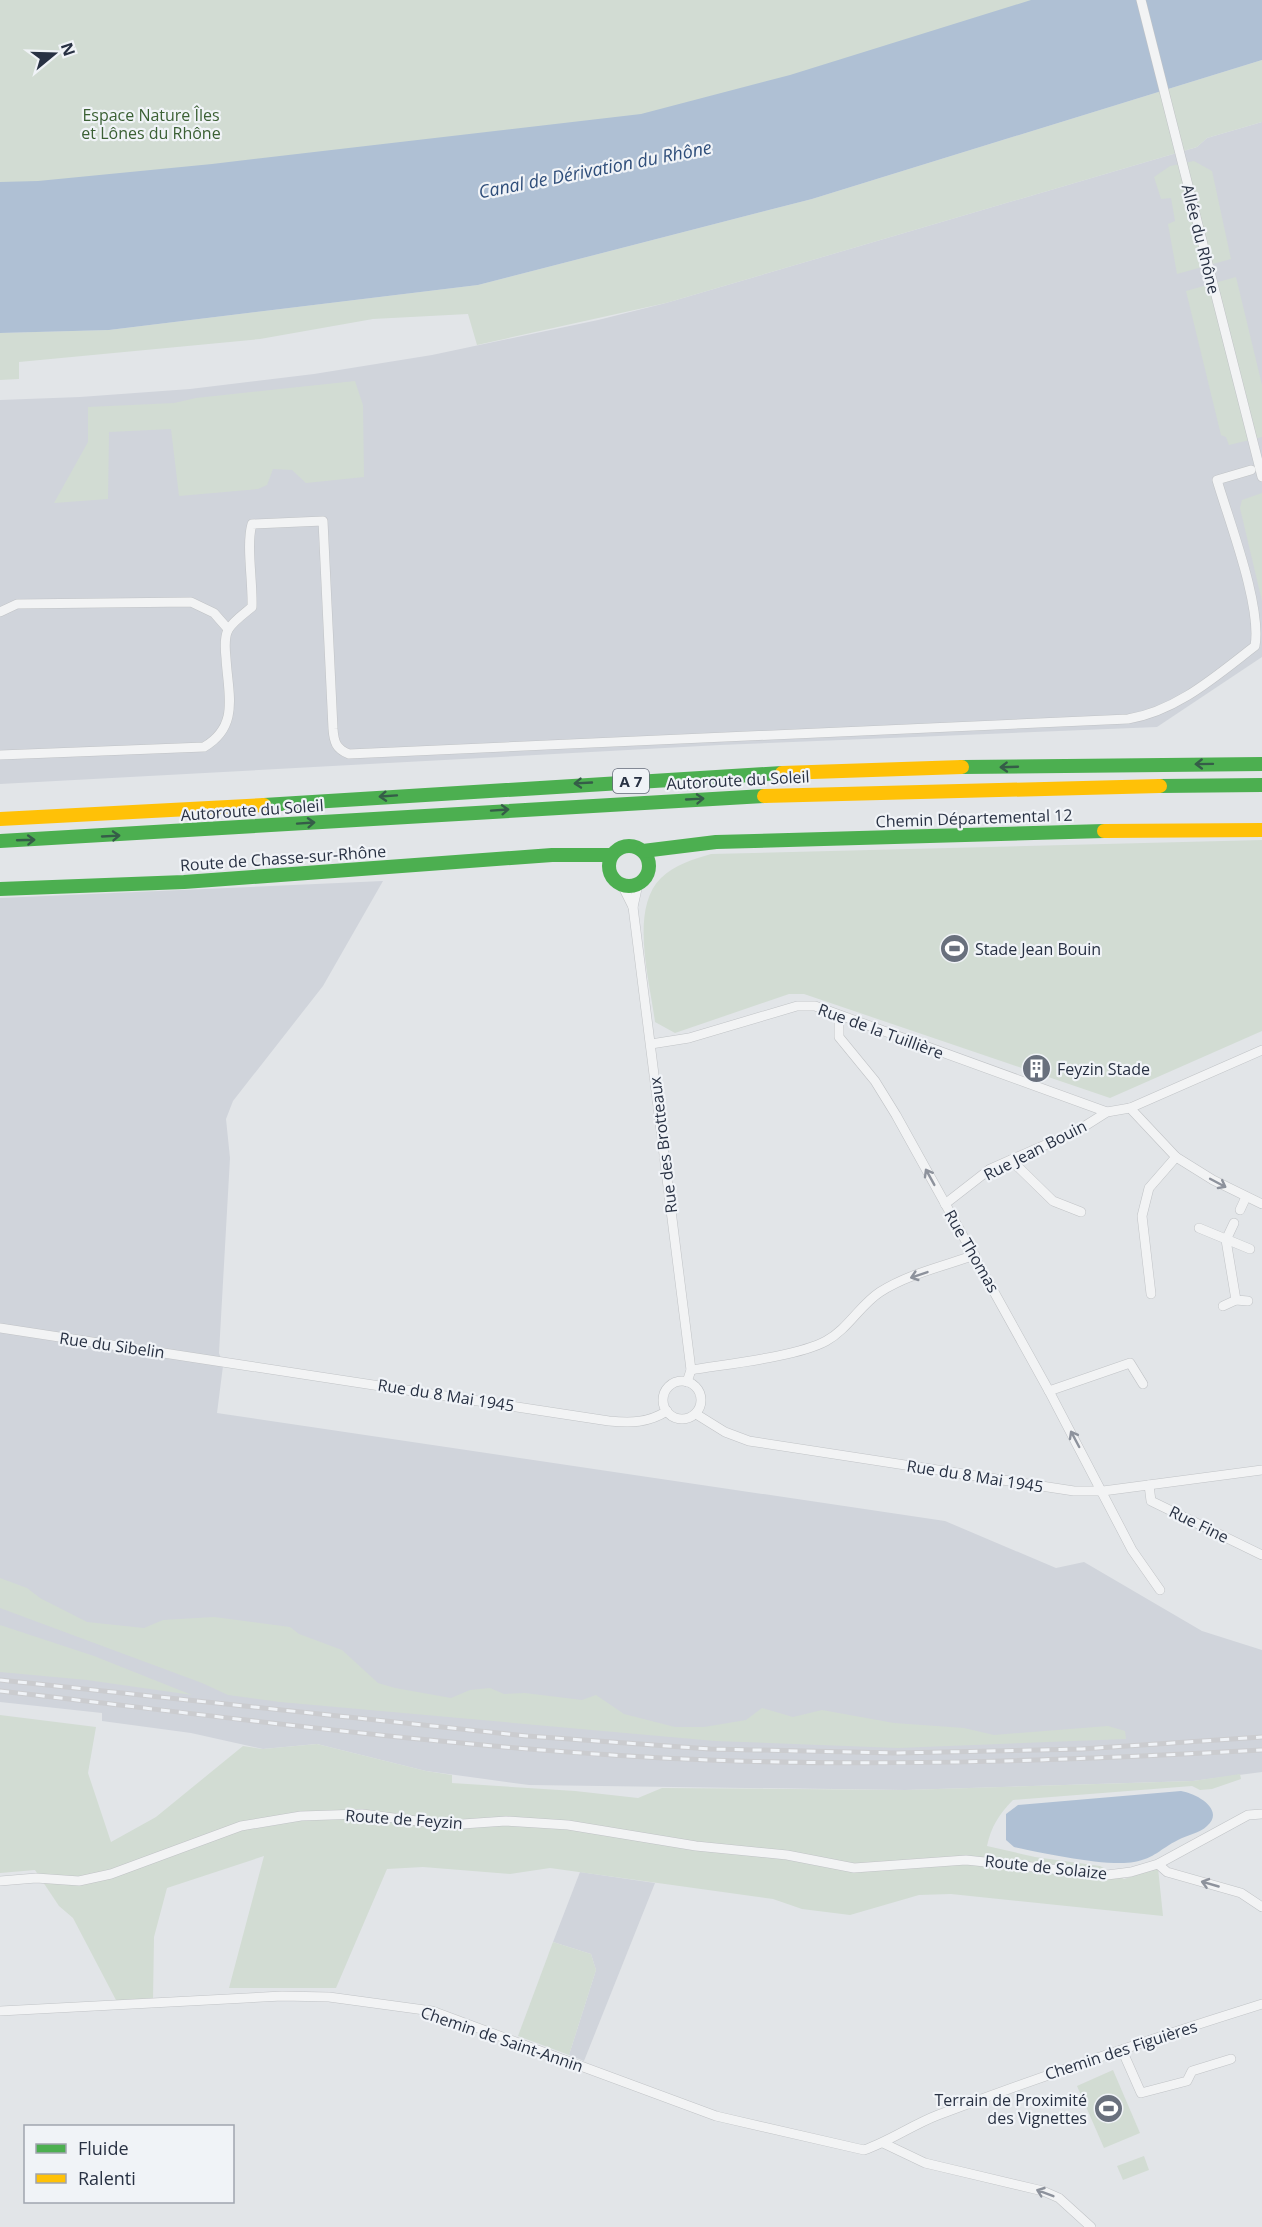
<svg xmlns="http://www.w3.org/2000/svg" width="1262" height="2227" viewBox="0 0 1262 2227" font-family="'Open Sans',sans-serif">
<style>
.built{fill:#d0d4db}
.green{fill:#d2dcd3}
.water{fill:#afc0d4}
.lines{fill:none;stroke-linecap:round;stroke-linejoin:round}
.street-casing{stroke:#c0c3c6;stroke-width:10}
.street{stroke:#f2f3f4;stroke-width:9}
.fast{stroke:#4caf50;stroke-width:14}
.slow{stroke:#ffc107;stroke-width:14}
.rail-casing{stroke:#cbcccf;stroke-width:5}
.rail{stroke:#f0f3f7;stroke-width:3;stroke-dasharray:9;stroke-linecap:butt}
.oneway{stroke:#355d48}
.oneway2{stroke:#8d929c}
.labels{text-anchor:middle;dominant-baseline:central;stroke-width:4.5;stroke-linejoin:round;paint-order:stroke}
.shield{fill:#f0f3f7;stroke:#646b79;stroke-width:1.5}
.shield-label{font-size:15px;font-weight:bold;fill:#283143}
.park-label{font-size:16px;fill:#3b6034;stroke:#f0f3f7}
.street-label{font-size:16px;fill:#283143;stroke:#f0f3f7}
.poi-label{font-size:16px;fill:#283143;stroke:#f0f3f7;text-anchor:start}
.water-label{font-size:18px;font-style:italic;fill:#2f4e7a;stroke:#f0f3f7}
</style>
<rect width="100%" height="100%" fill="#e2e5e8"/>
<g class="built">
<path d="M1262,122V657L1157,727L720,745L0,784V400L80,397L190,389L314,374L432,355L598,320L666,303L1197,147L1207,138Z"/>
<path d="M383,881L323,986L233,1101L226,1119L230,1158L219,1353L223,1366L217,1413L945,1521L1056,1568L1084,1562L1202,1631L1262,1650V1772L1193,1781L905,1790L529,1785L426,1771L317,1744L263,1749L191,1733L102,1721V1713L0,1702V898Z"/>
<path d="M580,1872L655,1883L584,2061L569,2055L596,1970L591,1954L553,1942Z"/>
</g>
<g class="green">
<path d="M0,0H1243L0,244Z"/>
<path d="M1262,60V122L1207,138L1197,147L666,303L477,345L468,314L373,319L260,339L19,362V379L0,380V333L109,330L478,285L812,199Z"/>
<path d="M1194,161L1212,171L1231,259L1177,274L1168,224L1175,221L1171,198L1161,199L1154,177L1170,166Z"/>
<path d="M1236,277L1262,385V437L1229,445L1226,437L1221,435L1186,291Z"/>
<path d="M355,381L363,405L364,477L306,483L292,470L273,469L267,485L258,489L179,496L171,429L109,432L108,499L54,503L88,442V407L174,403L196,398Z"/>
<path d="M1262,493V601L1240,508L1242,500Z"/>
<path d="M1262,840V1031L1110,1098L804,994H789L675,1033L655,1022C650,982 629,909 661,878C674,865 694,859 711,854Z"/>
<path d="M0,1578L27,1588L40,1598L87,1622L144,1628L163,1620L214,1617L290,1627L299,1634L342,1650L378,1683L395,1688L451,1698L470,1690L490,1688L504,1694L525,1693L582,1700L596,1695L624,1714L675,1727H704L746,1720L762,1708L793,1717L822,1710L894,1723L964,1728L994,1735L1108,1726L1125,1731L1126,1739L898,1748L715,1741L280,1702L228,1695L202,1683L0,1608Z"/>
<path d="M0,1625L94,1656L192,1695L87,1680L0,1672Z"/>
<path d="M0,1715L96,1727L88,1773L111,1842L156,1817L243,1746L263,1749L317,1744L426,1771L452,1775V1783L575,1791L638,1798L662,1788L905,1790L1193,1781L1240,1774L1241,1779L1212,1789L1200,1790L1192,1786L1013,1800C999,1814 991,1827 987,1846L1035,1857L1100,1866L1124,1879L1158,1868L1163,1916L951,1894L919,1895L850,1915L802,1909L773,1899L550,1868L510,1874L423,1867L387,1869L336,1988H229L264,1856L167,1888L154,1937L153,2000L117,2002L73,1918L59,1906L35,1870L0,1873Z"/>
<path d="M553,1942L591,1954L596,1970L569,2055L518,2036Z"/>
<path d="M1113,2070L1140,2133L1104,2148L1077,2086Z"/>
<path d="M1144,2156L1149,2170L1123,2180L1117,2166Z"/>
</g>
<g class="water">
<path d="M1031,0H1262V60L812,199L478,285L109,330L0,333V182L38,181L212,164L641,114L790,75Z"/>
<path d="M1181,1791C1195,1793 1226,1809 1207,1826C1200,1833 1187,1835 1178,1840C1160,1849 1155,1858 1134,1862C1107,1867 1043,1853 1014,1847L1006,1840V1814L1018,1805Z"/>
</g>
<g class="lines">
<defs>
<g id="street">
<path d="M1141,0L1262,477"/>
<path d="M0,612L17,604L191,602L214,613L228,629"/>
<path d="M0,755L204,747C240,726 228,694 226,658C225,649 224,638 228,630C232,622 245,613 252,607C253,582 246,545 252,524L323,521L333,729C334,742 336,749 349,754L1128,719C1177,711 1216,676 1255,646C1262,606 1229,521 1217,480L1251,470"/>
<path d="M638,884L633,907L691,1370L687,1382"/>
<path d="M622,885L633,907"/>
<path d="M839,1017V1037L875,1081L896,1115L1049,1391L1132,1550L1160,1590"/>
<path d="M651,1044L689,1038L797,1006H815L1107,1112"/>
<path d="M1130,1108L1176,1157L1213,1180L1262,1204"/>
<path d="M1011,1160L1053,1201L1081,1212"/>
<path d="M945,1204L990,1169L1077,1131L1107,1112L1130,1108L1262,1050"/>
<path d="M1240,1210L1246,1197"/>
<path d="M1234,1223L1226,1240L1236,1300L1248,1301"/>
<path d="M1199,1228L1250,1249"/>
<path d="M1151,1294L1142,1216L1149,1188L1176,1157"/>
<path d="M1223,1306L1236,1300"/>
<path d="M0,1328L609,1421C631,1423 648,1423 667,1411"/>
<path d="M691,1370C726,1364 796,1357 826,1341C848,1329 860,1305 880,1292C908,1274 944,1266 975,1255"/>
<circle cx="682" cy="1400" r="19"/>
<path d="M1049,1391L1130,1363L1143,1384"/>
<path d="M696,1414L725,1432L749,1441L1074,1491H1103L1262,1470"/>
<path d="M1149,1485L1151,1501L1262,1555"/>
<path d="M1158,1864L1167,1872L1241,1893L1262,1907"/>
<path d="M0,1881L36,1878L79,1881L111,1874L241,1826L301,1816L362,1814L448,1825L506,1821L568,1825L696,1846L787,1855L854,1868L966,1860L1107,1875L1131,1872L1158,1864L1248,1815L1262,1814"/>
<path d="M0,2011L282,1996L329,1997L432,2011L716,2116L864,2150C890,2141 912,2125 938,2115C1045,2075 1153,2038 1262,2004"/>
<path d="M1122,2050L1141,2093L1187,2081L1192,2071L1231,2059"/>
<path d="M883,2143L925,2163L1043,2191L1059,2198L1091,2227"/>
</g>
</defs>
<use href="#street" class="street-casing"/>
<use href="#street" class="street"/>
<g class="fast">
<path d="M962,767L1262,764"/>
<path d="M1160,786L1262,785"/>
<path d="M264,805L782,773"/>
<path d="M0,841L764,796"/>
<circle cx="629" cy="866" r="20"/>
<path d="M643,851L716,842L1104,831"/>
<path d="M0,889L184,882L552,855H611"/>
</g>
<g class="slow">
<path d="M782,773L962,767"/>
<path d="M764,796L1160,786"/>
<path d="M0,819L264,805"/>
<path d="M1104,831L1262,830"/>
</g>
<defs>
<g id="rail">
<path d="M0,1680L527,1736L710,1749L896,1753L1082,1749L1262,1737"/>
<path d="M0,1691C236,1718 472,1751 709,1760C894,1767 1078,1760 1262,1750"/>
</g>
</defs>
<use href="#rail" class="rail-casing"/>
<use href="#rail" class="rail"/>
</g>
<defs><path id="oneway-shaft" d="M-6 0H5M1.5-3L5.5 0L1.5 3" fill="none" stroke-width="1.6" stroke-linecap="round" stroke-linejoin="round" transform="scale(1.5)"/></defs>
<g class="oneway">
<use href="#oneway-shaft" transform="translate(1204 764) rotate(179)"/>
<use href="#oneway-shaft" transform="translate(1009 767) rotate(178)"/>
<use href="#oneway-shaft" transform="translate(583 783) rotate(177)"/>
<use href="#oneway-shaft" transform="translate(388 796) rotate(176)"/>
<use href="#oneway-shaft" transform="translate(695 799) rotate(-3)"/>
<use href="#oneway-shaft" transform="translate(500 810) rotate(-4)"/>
<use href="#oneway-shaft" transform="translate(306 823) rotate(-4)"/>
<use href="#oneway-shaft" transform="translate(111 836) rotate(-3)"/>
<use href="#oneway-shaft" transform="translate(26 840) rotate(-2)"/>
</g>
<g class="oneway2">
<use href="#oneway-shaft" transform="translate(930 1177) rotate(-119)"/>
<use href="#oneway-shaft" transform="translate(1218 1183) rotate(28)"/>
<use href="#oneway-shaft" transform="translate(919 1275) rotate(161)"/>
<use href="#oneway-shaft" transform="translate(1075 1439) rotate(-118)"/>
<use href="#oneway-shaft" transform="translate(1210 1884) rotate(-164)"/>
<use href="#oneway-shaft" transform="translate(1045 2193) rotate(-159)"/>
</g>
<defs>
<symbol id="stadium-disc" viewBox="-11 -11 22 22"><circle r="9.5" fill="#69707d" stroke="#f0f3f7"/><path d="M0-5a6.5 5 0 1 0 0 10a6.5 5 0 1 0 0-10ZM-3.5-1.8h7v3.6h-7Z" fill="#fff"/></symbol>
<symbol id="building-disc" viewBox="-11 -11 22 22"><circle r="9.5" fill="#69707d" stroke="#f0f3f7"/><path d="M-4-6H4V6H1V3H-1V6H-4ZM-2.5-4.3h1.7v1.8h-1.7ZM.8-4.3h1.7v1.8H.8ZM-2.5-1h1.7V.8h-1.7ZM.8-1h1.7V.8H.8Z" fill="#fff"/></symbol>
</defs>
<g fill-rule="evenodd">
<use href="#stadium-disc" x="938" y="932" width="33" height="33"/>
<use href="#building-disc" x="1020" y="1052" width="33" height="33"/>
<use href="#stadium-disc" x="1092" y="2092" width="33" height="33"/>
</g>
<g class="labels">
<rect class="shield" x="613" y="769" width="36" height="24" rx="4.5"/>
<g class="shield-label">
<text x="631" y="781">A 7</text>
</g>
<g class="park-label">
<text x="151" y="115">Espace Nature Îles<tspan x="151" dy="18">et Lônes du Rhône</tspan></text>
</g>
<g class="street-label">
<text transform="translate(1201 239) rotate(76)">Allée du Rhône</text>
<text transform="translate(738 780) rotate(-3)">Autoroute du Soleil</text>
<text transform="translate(252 810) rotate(-4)">Autoroute du Soleil</text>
<text transform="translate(974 818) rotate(-2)">Chemin Départemental 12</text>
<text transform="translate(283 858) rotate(-4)">Route de Chasse-sur-Rhône</text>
<text transform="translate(881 1031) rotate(20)">Rue de la Tuillière</text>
<text transform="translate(663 1145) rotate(-97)">Rue des Brotteaux</text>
<text transform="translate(1035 1150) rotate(-27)">Rue Jean Bouin</text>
<text transform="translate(972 1251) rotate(60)">Rue Thomas</text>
<text transform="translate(112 1345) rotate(8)">Rue du Sibelin</text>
<text transform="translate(446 1395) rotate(9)">Rue du 8 Mai 1945</text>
<text transform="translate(975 1476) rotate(9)">Rue du 8 Mai 1945</text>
<text transform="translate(1199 1524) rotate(26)">Rue Fine</text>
<text transform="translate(404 1819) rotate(4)">Route de Feyzin</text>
<text transform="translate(1046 1867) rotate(6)">Route de Solaize</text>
<text transform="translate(502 2039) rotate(19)">Chemin de Saint-Annin</text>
<text transform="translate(1121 2050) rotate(-18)">Chemin des Figuières</text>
</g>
<g class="poi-label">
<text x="975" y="949">Stade Jean Bouin</text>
<text x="1057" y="1069">Feyzin Stade</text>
<text x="1087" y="2100" text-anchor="end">Terrain de Proximité<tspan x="1087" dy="18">des Vignettes</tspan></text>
</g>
<g class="water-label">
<text transform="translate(595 169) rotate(-11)">Canal de Dérivation du Rhône</text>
</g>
</g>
<rect x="24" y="2125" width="210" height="78" fill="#f0f3f7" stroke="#a0a5af" stroke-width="1.5"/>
<rect x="36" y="2144" width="30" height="9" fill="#4caf50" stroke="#a0a5af" stroke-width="1.5"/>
<text x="78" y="2155" font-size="18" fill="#283143">Fluide</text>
<rect x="36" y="2174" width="30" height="9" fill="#ffc107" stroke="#a0a5af" stroke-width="1.5"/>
<text x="78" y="2185" font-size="18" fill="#283143">Ralenti</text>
<g transform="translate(54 54) rotate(71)" stroke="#f0f3f7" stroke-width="4.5" paint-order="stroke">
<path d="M0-4.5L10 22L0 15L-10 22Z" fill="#283143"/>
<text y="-9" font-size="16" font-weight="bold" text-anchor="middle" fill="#283143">N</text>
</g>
</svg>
